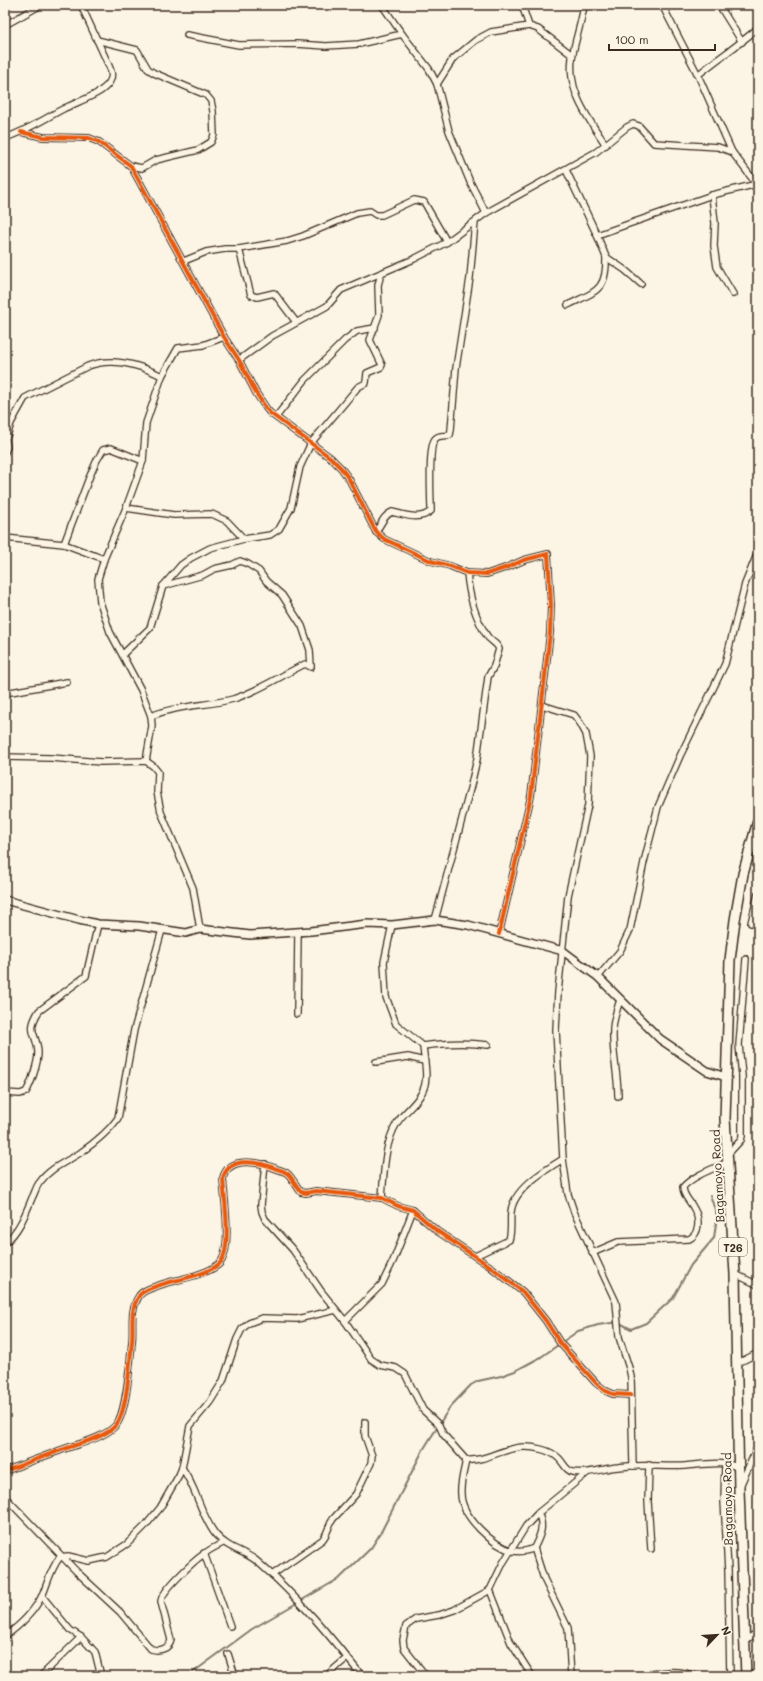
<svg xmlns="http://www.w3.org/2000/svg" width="763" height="1681" viewBox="0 0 763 1681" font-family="Mali,sans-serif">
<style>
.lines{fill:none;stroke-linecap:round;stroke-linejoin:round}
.stream{stroke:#85796b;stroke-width:2}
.minor-casing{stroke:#3b2a1e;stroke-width:8}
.tertiary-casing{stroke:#3b2a1e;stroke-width:10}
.trunk-casing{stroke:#3b2a1e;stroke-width:12}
.minor{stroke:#fcf5e5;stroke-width:5.5}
.tertiary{stroke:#fcf5e5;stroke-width:7}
.trunk{stroke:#fcf5e5;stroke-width:9}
.cycleway-casing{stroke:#fcf5e5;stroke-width:6}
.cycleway{stroke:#e8590c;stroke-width:4}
.labels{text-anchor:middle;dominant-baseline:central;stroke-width:4;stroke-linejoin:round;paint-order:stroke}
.shield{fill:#fcf5e5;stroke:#75675a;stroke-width:1}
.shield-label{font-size:11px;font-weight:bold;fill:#3b2a1e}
.street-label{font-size:12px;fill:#3b2a1e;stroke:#fcf5e5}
</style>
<rect width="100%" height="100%" fill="#fcf5e5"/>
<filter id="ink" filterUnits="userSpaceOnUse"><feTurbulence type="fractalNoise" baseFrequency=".025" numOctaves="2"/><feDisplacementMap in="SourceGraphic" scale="8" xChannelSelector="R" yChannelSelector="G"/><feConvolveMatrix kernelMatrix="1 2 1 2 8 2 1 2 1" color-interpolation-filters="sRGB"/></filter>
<g filter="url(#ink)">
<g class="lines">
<path class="stream" d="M188,1676L252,1629L340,1578L371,1548L380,1534L423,1450L450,1407L471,1385L478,1381L501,1376L515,1371L541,1357L578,1331L598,1325L618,1322L631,1329L646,1323L673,1298L691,1265L714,1238L717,1216L710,1195"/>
<defs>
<g id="minor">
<path d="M382,5L402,34L429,69L437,84L449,131L470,182L486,213"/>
<path d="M522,5L529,26"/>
<path d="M584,5C582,21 576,37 573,53C565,88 587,117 606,145"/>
<path d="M662,5L698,75L732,152"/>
<path d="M719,5L742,42"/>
<path d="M5,25L41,5"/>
<path d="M187,35L239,45L297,44L326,46L359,44L402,34"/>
<path d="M97,40L137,50L148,69L154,73L206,95L211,101L213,111L214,135L211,142L198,150L156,160L142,168L131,166"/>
<path d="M698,75C717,59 739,45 758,28"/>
<path d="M437,84L453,59L476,40L491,32L529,26L538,29L572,55"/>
<path d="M21,132L43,137L89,138L99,142L131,166L224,337L239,360L256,393L266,408L270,413L331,458L341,468L349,479L376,532L384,539L431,561L450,566L467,573L487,574L508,567L524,560L548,554L551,605L550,633L531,796L499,934"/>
<path d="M5,138C26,131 44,119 63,109C76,102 104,94 110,81C113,76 111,70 109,66L81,5"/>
<path d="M566,170L597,235L606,257L625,270L641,284"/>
<path d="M712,195L715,223L714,246L717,267L733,294"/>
<path d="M597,235L712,195L757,184"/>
<path d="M239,249L251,295L257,297L274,293L296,322"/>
<path d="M184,261L206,252L225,249H239L287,241L303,236L357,213L370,211L376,215H382L414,200L424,202L447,242"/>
<path d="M568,305C596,291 607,291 606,257"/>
<path d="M239,360L272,336L327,306L341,290L414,259L447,242L486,213L596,152L627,127L633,124L639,126L654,143L718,147L732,152L758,186"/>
<path d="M276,417L305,380L345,340L357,331L375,328"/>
<path d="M7,436L11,423L25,398L88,366C112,357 140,365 162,376"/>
<path d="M5,452L7,447L5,434"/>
<path d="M126,508L174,515L212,514L227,521L244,539"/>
<path d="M376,532C381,524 384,515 392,512C406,515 419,521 431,511C431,499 428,446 435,439C439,434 445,437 450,435L451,430L456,368L470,278L475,222"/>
<path d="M5,538L64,544L104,559"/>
<path d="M64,544L89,478L97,460L103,450L111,448L143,461"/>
<path d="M123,654L150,628L163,586L181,565L191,558L210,548L244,539L270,535L279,529L291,508L300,467L311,443L358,387L366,383L367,373L381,367L382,365L370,340L379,315L378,285L381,274"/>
<path d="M5,693L67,682"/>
<path d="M542,705L574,715L580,723L586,734L590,756L588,805L568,896L558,992L556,1030L563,1159L568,1194L574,1212L616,1302L619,1337L629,1368L631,1377L633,1466"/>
<path d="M151,716C178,705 206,706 233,699C257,692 282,675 305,664L311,667L310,650L302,626L282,595L266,581L259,571L248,564L240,561L232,565L214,569L203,575L163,586"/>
<path d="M5,757L51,758L101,762L146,761L153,766L158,772L157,792L161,812L193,888L200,929"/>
<path d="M146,761L152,726L151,716L141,690L110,632L100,602L98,579L104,559L126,508L143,461L146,423L162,376L178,348L203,345L224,337"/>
<path d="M435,920L471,785L477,759L488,677L494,666L499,649C497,643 490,641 487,636C474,616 469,596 467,573"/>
<path d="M751,923L758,894"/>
<path d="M392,925L384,962L386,997L396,1024L423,1046C445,1043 466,1042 488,1045"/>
<path d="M598,977L620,951L630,930L644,862L658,807L680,756L725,664L745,584L758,552"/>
<path d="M297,1014L298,932"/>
<path d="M376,1062L408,1057L424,1061"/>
<path d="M5,1093L20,1094L26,1092C31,1084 38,1063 38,1053C38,1034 25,1033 39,1011L86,976L98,924"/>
<path d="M618,1096C618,1074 612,1052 613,1030C613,1020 617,1009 620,1000"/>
<path d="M728,1154L741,1140L742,1136V1076L739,1045L746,959"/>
<path d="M265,1164L261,1205L262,1212L265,1219L293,1250L321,1291L345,1321L371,1359L380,1365L396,1368L405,1374L423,1410L439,1425L443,1434L466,1460C485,1462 504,1447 525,1447C534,1447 549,1450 556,1456C563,1460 565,1471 573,1472C588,1475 604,1468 618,1467C641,1464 663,1467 685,1466C700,1465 726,1460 738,1468"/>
<path d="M382,1198C384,1173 384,1144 397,1123C404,1112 415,1105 421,1094C430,1081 424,1061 423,1046"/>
<path d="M5,1243C19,1231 25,1215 32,1198C35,1193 36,1186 40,1182C50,1168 66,1162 80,1153C93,1144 109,1131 118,1118L134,1030L162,930"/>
<path d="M592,1253L618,1242L689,1239C700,1234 700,1219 694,1209C690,1200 683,1197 683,1187C694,1175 713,1169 728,1162"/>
<path d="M475,1256L509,1240C512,1230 510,1222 511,1212C513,1189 545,1170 563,1159"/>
<path d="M735,1274L758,1285"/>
<path d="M345,1321L382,1284L394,1259L413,1210"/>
<path d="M736,1364L758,1353"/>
<path d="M757,1449L758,1471"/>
<path d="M466,1460C464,1471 460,1483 461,1494C461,1516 493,1546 513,1551C520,1552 528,1551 534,1548C540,1536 545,1526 538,1513"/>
<path d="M725,1464L724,1501L728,1570L730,1676"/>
<path d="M649,1465L648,1501L651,1549"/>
<path d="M182,1468C197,1488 200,1515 216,1535C230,1551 245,1550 259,1563C298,1597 330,1636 362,1676"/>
<path d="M5,1471C22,1465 39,1458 56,1452C73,1445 104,1439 116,1425C127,1412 130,1361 132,1342C134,1326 129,1311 139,1296C143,1289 158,1286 166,1283C181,1279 208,1274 219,1264C233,1251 224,1197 223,1178C229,1155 260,1162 277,1169C280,1170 285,1171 288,1174C293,1179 296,1186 301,1192L306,1193L316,1191L382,1198L398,1206L413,1210L437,1231L491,1267L523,1292L546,1321L560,1343L596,1383L606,1391L613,1394L631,1395"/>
<path d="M740,1486L758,1446"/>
<path d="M5,1497L77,1572L120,1612L151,1649C158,1651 169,1650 171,1640L161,1602C160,1592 195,1560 204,1554C210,1549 217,1546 223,1543"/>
<path d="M534,1548L544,1579L568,1628L571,1676"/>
<path d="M204,1553L230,1626"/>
<path d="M272,1575L322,1540C328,1534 328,1526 333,1519L356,1494L371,1463L372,1456L365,1436V1422"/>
<path d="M490,1590L511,1643L532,1676"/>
<path d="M42,1596L70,1630L81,1637L95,1652L101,1676"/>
<path d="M758,1627V1638"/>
<path d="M5,1636C21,1625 34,1612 43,1594C48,1582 51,1568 60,1557L68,1556L89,1561L107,1557L127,1544L146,1525L160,1508L179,1475L182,1468L190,1426L210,1402L223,1381L237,1339L242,1329L249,1323L262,1318L297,1319L336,1310"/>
<path d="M743,1642L758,1632"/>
<path d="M228,1654L235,1676"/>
<path d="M41,1676L81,1637"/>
<path d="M326,1676L347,1658"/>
<path d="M426,1676L404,1648L403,1640L406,1626L416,1619L439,1615L454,1610L490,1590L503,1563L526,1526L538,1513L587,1473"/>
<path d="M641,1676C660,1672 676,1669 695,1676"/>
</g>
<path id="tertiary" d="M5,900L79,920L98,924L139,926L186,933L200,929L250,935L311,931L367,924L392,925L435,920L468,925L563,951L598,977L660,1039L707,1071L726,1077"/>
<path id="trunk" d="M746,1676L739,1490L735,1274L725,1119L730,960L735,920L743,874L758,821"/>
</defs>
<use href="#minor" class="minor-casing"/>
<use href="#tertiary" class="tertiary-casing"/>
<use href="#trunk" class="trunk-casing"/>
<use href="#minor" class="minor"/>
<use href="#tertiary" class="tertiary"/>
<use href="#trunk" class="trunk"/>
<defs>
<g id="cycleway">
<path d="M21,132L43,137L89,138L99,142L131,166L224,337L239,360L256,393L266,408L270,413L331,458L341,468L349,479L376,532L384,539L431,561L450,566L467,573L487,574L508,567L524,560L548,554L551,605L550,633L531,796L499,934"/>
<path d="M5,1471C22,1465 39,1458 56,1452C73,1445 104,1439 116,1425C127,1412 130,1361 132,1342C134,1326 129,1311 139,1296C143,1289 158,1286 166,1283C181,1279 208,1274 219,1264C233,1251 224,1197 223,1178C229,1155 260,1162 277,1169C280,1170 285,1171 288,1174C293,1179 296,1186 301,1192L306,1193L316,1191L382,1198L398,1206L413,1210L437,1231L491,1267L523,1292L546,1321L560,1343L596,1383L606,1391L613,1394L631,1395"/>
</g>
</defs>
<use href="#cycleway" class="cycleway-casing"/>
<use href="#cycleway" class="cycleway"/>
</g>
</g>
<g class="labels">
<rect class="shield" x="719" y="1238" width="28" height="18" rx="3"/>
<g class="shield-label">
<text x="733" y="1247">T26</text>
</g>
<g class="street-label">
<text transform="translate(717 1176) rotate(-93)">Bagamoyo Road</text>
<text transform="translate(727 1499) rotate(-91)">Bagamoyo Road</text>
</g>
</g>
<rect width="763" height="1681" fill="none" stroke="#fcf5e5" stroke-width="20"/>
<rect x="10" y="10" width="743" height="1661" fill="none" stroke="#3b2a1e" stroke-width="1.5" filter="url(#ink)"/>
<g transform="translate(717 1635) rotate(65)" stroke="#fcf5e5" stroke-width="3" paint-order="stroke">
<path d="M0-3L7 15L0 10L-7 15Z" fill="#3b2a1e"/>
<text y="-6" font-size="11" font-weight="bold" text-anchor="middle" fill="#3b2a1e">N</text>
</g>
<path d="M609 44v6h106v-6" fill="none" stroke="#3b2a1e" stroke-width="2"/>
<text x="615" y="44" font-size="12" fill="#3b2a1e" stroke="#fcf5e5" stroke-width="3" paint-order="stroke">100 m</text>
</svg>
